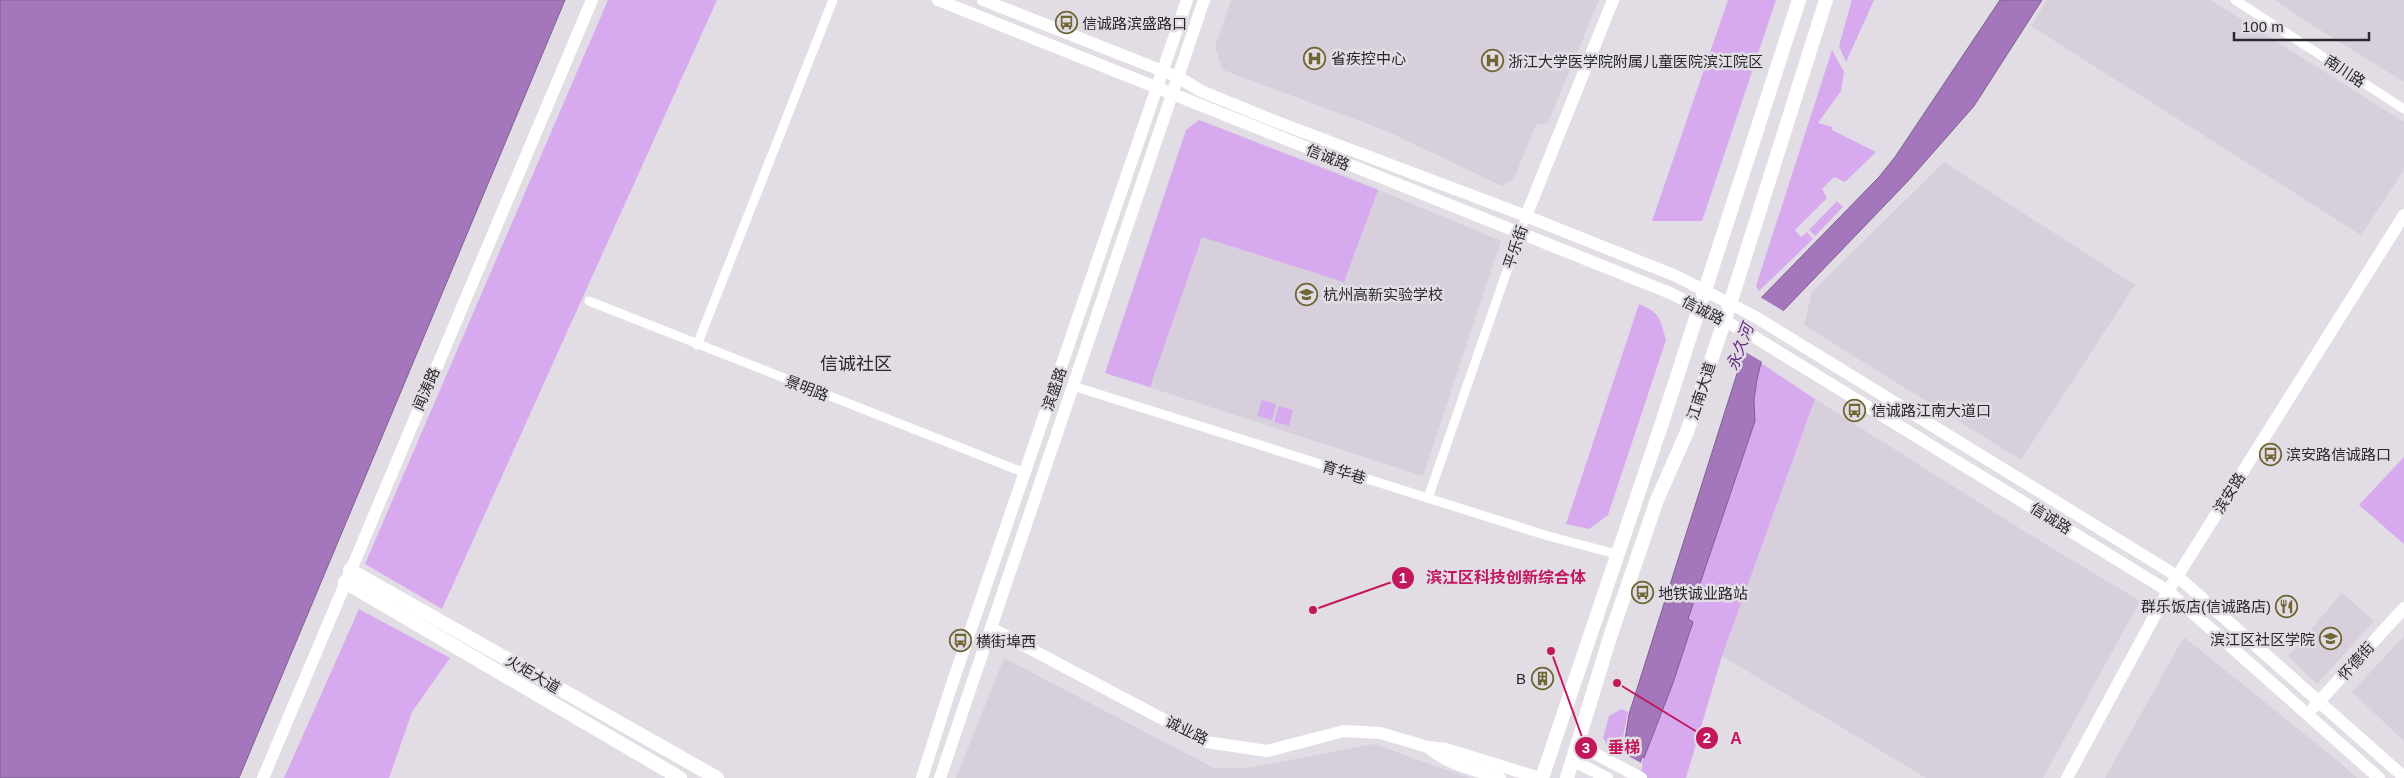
<svg xmlns="http://www.w3.org/2000/svg" width="2404" height="778" viewBox="0 0 2404 778" font-family="Arial,'Noto Sans SC',sans-serif">
<style>
.built{fill:#d7cfdc}
.green{fill:#d7aaef}
.water{fill:#a476bc;stroke:#7f5f90}
.pier{fill:#e2dde5}
.lines{fill:none;stroke-linecap:round;stroke-linejoin:round}
.street{stroke:#fff;stroke-width:9}
.secondary{stroke:#fff;stroke-width:12}
.primary{stroke:#fff;stroke-width:14}
.labels{text-anchor:middle;dominant-baseline:central;stroke-width:5;stroke-linejoin:round;paint-order:stroke}
.poi-label{font-size:15px;fill:#29282b;stroke:#e2dde5;text-anchor:start}
.street-label{font-size:15px;fill:#29282b;stroke:#e2dde5}
.water-label{font-size:16px;font-style:italic;fill:#642a7f;stroke:#e2dde5}
.quarter-label{font-size:18px;fill:#29282b;stroke:#e2dde5}
.leader{fill:none;stroke:#c2185b;stroke-width:2}
.callout-dot{fill:#c2185b;stroke:#e2dde5;stroke-width:2}
.mark-label{font-size:15px;text-anchor:middle;font-weight:bold;fill:#fff}
.callout-label{font-size:16px;text-anchor:middle;font-weight:bold;fill:#c2185b;stroke:#e2dde5;stroke-width:5;stroke-linejoin:round;paint-order:stroke}
</style>
<rect width="100%" height="100%" fill="#e2dde5"/>
<g class="built">
<path d="M1231,0H1599L1548,123L1536,125L1514,178L1502,186L1384,130L1223,70L1215,47Z"/>
<path d="M2047,0H2211L2404,122V170L2361,235L2031,26Z"/>
<path d="M2275,0H2404V82L2312,25Z"/>
<path d="M1199,120L1336,172L1501,241L1423,476L1105,373L1186,130Z"/>
<path d="M1944,162L2135,285L2021,460L1804,325L1812,292Z"/>
<path d="M1815,399L2016,526L2140,601L2043,778H1926L1722,656Z"/>
<path d="M2342,593L2374,621L2317,684L2288,656Z"/>
<path d="M2404,636V741L2352,692Z"/>
<path d="M2184,637L2343,765L2357,778H2105Z"/>
<path d="M1004,658L1214,768H1247L1374,744L1469,778H956Z"/>
</g>
<g class="green">
<path d="M608,0H717L442,609L365,564Z"/>
<path d="M1728,0H1776L1702,221H1652Z"/>
<path d="M1852,0H1874L1846,62L1839,46Z"/>
<path d="M1832,50L1844,72L1841,91L1818,123L1832,127V130L1876,152L1845,182L1834,177L1822,189L1827,198L1795,230L1801,237L1807,232L1813,239L1759,291L1756,286Z"/>
<path d="M1199,120L1378,190L1344,282L1202,237L1150,387L1105,373L1186,130Z"/>
<path d="M1837,201L1843,207L1815,236L1809,230Z"/>
<path d="M1639,304C1660,313 1660,318 1666,340L1608,515L1589,529L1566,524Z"/>
<path d="M1761,363L1815,399L1722,656L1686,778H1647L1638,772L1673,683L1693,622L1687,620L1755,421L1754,400Z"/>
<path d="M1262,400L1276,404L1272,420L1257,416Z"/>
<path d="M1279,406L1293,410L1289,426L1274,422Z"/>
<path d="M2404,457V544L2359,505Z"/>
<path d="M359,609L450,658L412,712L389,778H284Z"/>
<path d="M1621,709L1628,712L1620,752L1609,747L1603,738L1609,716Z"/>
</g>
<g class="water">
<path d="M0,0H565L239,778H0Z"/>
<path d="M2000,0H2042L1974,106L1908,181L1783,311L1761,363L1757,380L1754,400L1755,421L1688,619L1693,622L1673,683L1644,758L1642,757L1640,763L1615,778L1623,753L1629,714L1761,298L1879,177L1895,157Z"/>
</g>
<g class="pier">
<path d="M1760,297L1785,312L1764,363L1742,350Z"/>
<path d="M1621,752L1643,764L1639,778H1613Z"/>
</g>
<g class="lines">
<g class="street">
<path d="M2235,0L2404,109"/>
<path d="M589,301L1025,473"/>
<path d="M697,345L833,0"/>
<path d="M1073,386L1548,536L1616,554"/>
<path d="M1428,498L1526,216"/>
</g>
<g class="secondary">
<path d="M938,0L1670,293L1748,333L2168,591L2379,778"/>
<path d="M983,0L1178,77L1201,91L1277,122L1526,216L1676,276L1754,316L2177,576L2404,777"/>
<path d="M1526,216L1613,0"/>
<path d="M991,628L1206,742L1267,751L1344,731L1380,733L1428,747L1446,749L1540,778"/>
<path d="M2314,707L2404,608"/>
<path d="M1577,744L1641,778"/>
<path d="M1430,749C1449,765 1476,770 1500,778"/>
<path d="M1572,760L1607,778"/>
<path d="M263,778L592,0"/>
<path d="M922,778L950,690L1187,0"/>
<path d="M940,778L1204,0"/>
<path d="M2067,778L2168,591L2404,215"/>
</g>
<g class="primary">
<path d="M350,570L717,778"/>
<path d="M345,582L680,778"/>
<path d="M1542,778L1662,423L1799,0"/>
<path d="M1567,778L1610,637L1657,500L1687,432L1730,304L1826,0"/>
</g>
</g>
<defs>
<symbol id="bus-ring" viewBox="-11 -11 22 22"><circle r="9.5" fill="#e2dde5" stroke="#6f6633" stroke-width="1.5"/><path d="M-5-6H5V4H4V6H2V4H-2V6H-4V4H-5ZM-3.5-4V0h7V-4ZM-3.5 1.2v1.5H-2V1.2ZM2 1.2v1.5H3.5V1.2Z" fill="#6f6633"/></symbol>
<symbol id="hospital-ring" viewBox="-11 -11 22 22"><circle r="9.5" fill="#e2dde5" stroke="#6f6633" stroke-width="1.5"/><path d="M-5-5h3v3.5h4V-5h3V5h-3V1.5h-4V5h-3Z" fill="#6f6633"/></symbol>
<symbol id="school-ring" viewBox="-11 -11 22 22"><circle r="9.5" fill="#e2dde5" stroke="#6f6633" stroke-width="1.5"/><path d="M0-5L7-2L0 1L-7-2ZM-4 1L0 2.5L4 1V4Q0 6-4 4Z" fill="#6f6633"/></symbol>
<symbol id="restaurant-ring" viewBox="-11 -11 22 22"><circle r="9.5" fill="#e2dde5" stroke="#6f6633" stroke-width="1.5"/><path d="M-5-6h1v4h1v-4h1v4h1v-4h1v5L-1.5 .5V6h-2V.5L-5-1ZM5-6V6H3V1.5H1.5Q1.5-4 5-6Z" fill="#6f6633"/></symbol>
<symbol id="university-ring" viewBox="-11 -11 22 22"><circle r="9.5" fill="#e2dde5" stroke="#6f6633" stroke-width="1.5"/><path d="M0-5L7-2L0 1L-7-2ZM-4 1L0 2.5L4 1V4Q0 6-4 4Z" fill="#6f6633"/></symbol>
<symbol id="building-ring" viewBox="-11 -11 22 22"><circle r="9.5" fill="#e2dde5" stroke="#6f6633" stroke-width="1.5"/><path d="M-4-6H4V6H1V3H-1V6H-4ZM-2.5-4.3h1.7v1.8h-1.7ZM.8-4.3h1.7v1.8H.8ZM-2.5-1h1.7V.8h-1.7ZM.8-1h1.7V.8H.8Z" fill="#6f6633"/></symbol>
</defs>
<g fill-rule="evenodd">
<use href="#bus-ring" x="1054" y="10" width="25" height="25"/>
<use href="#hospital-ring" x="1302" y="46" width="25" height="25"/>
<use href="#hospital-ring" x="1480" y="48" width="25" height="25"/>
<use href="#school-ring" x="1294" y="282" width="25" height="25"/>
<use href="#bus-ring" x="1842" y="398" width="25" height="25"/>
<use href="#bus-ring" x="2258" y="442" width="25" height="25"/>
<use href="#bus-ring" x="1630" y="580" width="25" height="25"/>
<use href="#restaurant-ring" x="2274" y="594" width="25" height="25"/>
<use href="#university-ring" x="2318" y="626" width="25" height="25"/>
<use href="#bus-ring" x="948" y="628" width="25" height="25"/>
<use href="#building-ring" x="1530" y="666" width="25" height="25"/>
</g>
<g class="labels">
<g class="poi-label">
<text x="1082" y="23">信诚路滨盛路口</text>
<text x="1331" y="58">省疾控中心</text>
<text x="1508" y="61">浙江大学医学院附属儿童医院滨江院区</text>
<text x="1323" y="294">杭州高新实验学校</text>
<text x="1871" y="410">信诚路江南大道口</text>
<text x="2286" y="454">滨安路信诚路口</text>
<text x="1658" y="593">地铁诚业路站</text>
<text x="2271" y="606" text-anchor="end">群乐饭店(信诚路店)</text>
<text x="2315" y="639" text-anchor="end">滨江区社区学院</text>
<text x="976" y="641">横街埠西</text>
<text x="1526" y="678" text-anchor="end">B</text>
</g>
<g class="street-label">
<text transform="translate(2345 71) rotate(33)">南川路</text>
<text transform="translate(1328 157) rotate(22)">信诚路</text>
<text transform="translate(1515 247) rotate(-71)">平乐街</text>
<text transform="translate(1703 310) rotate(27)">信诚路</text>
<text transform="translate(807 388) rotate(21)">景明路</text>
<text transform="translate(426 389) rotate(-67)">闻涛路</text>
<text transform="translate(1054 389) rotate(-71)">滨盛路</text>
<text transform="translate(1701 391) rotate(-72)">江南大道</text>
<text transform="translate(1344 472) rotate(17)">育华巷</text>
<text transform="translate(2229 493) rotate(-58)">滨安路</text>
<text transform="translate(2051 518) rotate(32)">信诚路</text>
<text transform="translate(2356 661) rotate(-48)">怀德街</text>
<text transform="translate(533 674) rotate(30)">火炬大道</text>
<text transform="translate(1187 730) rotate(26)">诚业路</text>
</g>
<g class="water-label">
<text transform="translate(1740 347) rotate(-69)">永久河</text>
</g>
<g class="quarter-label">
<text x="856" y="364">信诚社区</text>
</g>
</g>
<path class="leader" d="M1313 610L1403 578M1617 683L1707 738M1551 651L1586 748"/>
<g class="callout-dot">
<circle cx="1313" cy="610" r="5"/>
<circle cx="1617" cy="683" r="5"/>
<circle cx="1551" cy="651" r="5"/>
<circle cx="1403" cy="578" r="12"/>
<circle cx="1707" cy="738" r="12"/>
<circle cx="1586" cy="748" r="12"/>
</g>
<g class="mark-label">
<text x="1403" y="583">1</text>
<text x="1707" y="743">2</text>
<text x="1586" y="753">3</text>
</g>
<g class="callout-label">
<text x="1506" y="583">滨江区科技创新综合体</text>
<text x="1736" y="744">A</text>
<text x="1624" y="753">垂梯</text>
</g>
<path d="M2234 32v8h135v-8" fill="none" stroke="#29282b" stroke-width="2.5"/>
<text x="2242" y="32" font-size="15" fill="#29282b" stroke="#e2dde5" stroke-width="4" paint-order="stroke">100 m</text>
</svg>
